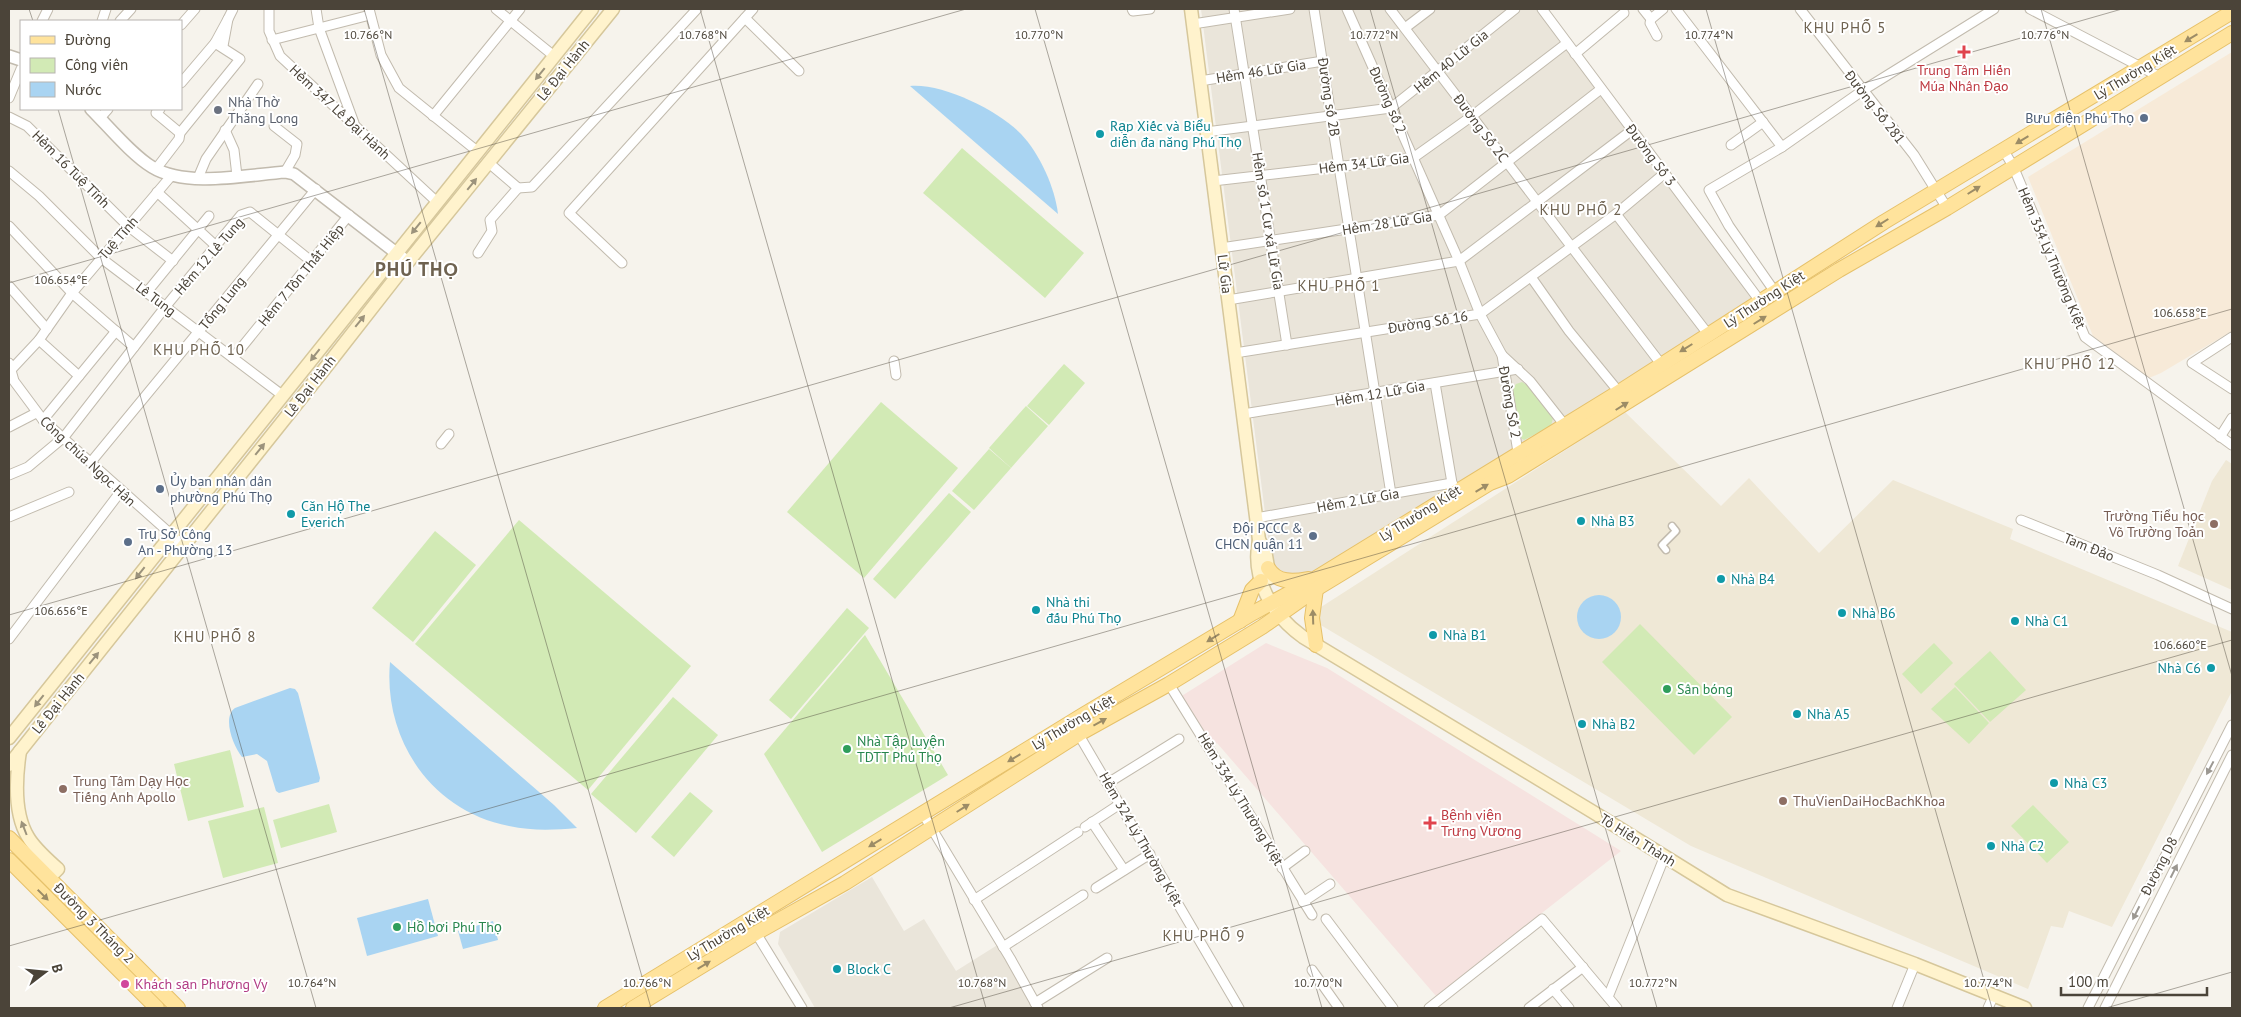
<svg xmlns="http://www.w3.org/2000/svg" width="2241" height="1017" viewBox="0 0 2241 1017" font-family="'PT Sans',sans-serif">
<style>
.residential{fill:#eae5da}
.commercial{fill:#f7ead8}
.education{fill:#efe8d6}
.medical{fill:#f6e3e0}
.green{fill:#d2eab5}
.water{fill:#a9d4f2}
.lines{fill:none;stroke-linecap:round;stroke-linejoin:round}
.pedestrian-casing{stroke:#c2bbae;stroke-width:9}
.minor-casing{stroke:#c2bbae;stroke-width:11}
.tertiary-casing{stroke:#c2bbae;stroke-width:14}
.secondary-casing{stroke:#d6c79b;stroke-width:15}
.primary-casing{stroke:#e6c16a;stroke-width:16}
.pedestrian{stroke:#fff;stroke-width:6}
.minor{stroke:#fff;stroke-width:9}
.tertiary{stroke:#fff;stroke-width:11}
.secondary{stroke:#fff3cd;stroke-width:12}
.primary{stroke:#ffe39c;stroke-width:14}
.oneway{fill:#9c8c66}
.oneway2{fill:#9c937c}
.oneway3{fill:#9c9892}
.ticks{fill:none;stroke:#4b4439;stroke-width:1;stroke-opacity:0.45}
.health-dot{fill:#e0444e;stroke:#fff;stroke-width:2}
.worship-dot{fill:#6b7280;stroke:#fff;stroke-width:2}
.service-dot{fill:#5c6f8a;stroke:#fff;stroke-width:2}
.culture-dot{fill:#0f9aa8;stroke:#fff;stroke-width:2}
.education-dot{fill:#8d6e63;stroke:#fff;stroke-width:2}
.leisure-dot{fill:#2e9e5b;stroke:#fff;stroke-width:2}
.hotel-dot{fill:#d1479c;stroke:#fff;stroke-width:2}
.labels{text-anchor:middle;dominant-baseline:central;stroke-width:4;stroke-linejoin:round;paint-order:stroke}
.street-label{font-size:14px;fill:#4b4439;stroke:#fff}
.health-label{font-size:14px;fill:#be3a42;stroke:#fff}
.worship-label{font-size:14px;fill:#5b616d;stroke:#fff;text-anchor:start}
.service-label{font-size:14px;fill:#4e5e75;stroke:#fff;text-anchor:end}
.culture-label{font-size:14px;fill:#0d838f;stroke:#fff;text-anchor:start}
.education-label{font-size:14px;fill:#785e54;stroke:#fff;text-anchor:start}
.leisure-label{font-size:14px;fill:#27864d;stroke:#fff;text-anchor:start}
.hotel-label{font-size:14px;fill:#b23c85;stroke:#fff;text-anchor:start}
.neighbourhood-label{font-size:15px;letter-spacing:1px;fill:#6e6250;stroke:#fff}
.district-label{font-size:19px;font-weight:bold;letter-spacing:1px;fill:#6e6250;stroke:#fff}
.ticks-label{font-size:12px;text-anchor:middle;fill:#4b4439;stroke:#fff;stroke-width:4;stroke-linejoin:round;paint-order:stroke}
</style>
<rect width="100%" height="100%" fill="#f6f3ec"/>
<g class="residential">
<path d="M1201,9H1540L1758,301L1300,583L1272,568Z"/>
<path d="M872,877L904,931L924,919L956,971L999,944L1037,1008H815L778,944L780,932Z"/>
</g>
<path class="commercial" d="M2232,52V331L2161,373L2149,378L2093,336L2028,177Z"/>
<g class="education">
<path d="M1625,412L1721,506L1749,478L1819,553L1893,480L2013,529L2010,539L2232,632V691L2112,927L2069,911L2063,928L2051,926L2028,989L1691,846L1319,624L1318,609Z"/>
<path d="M2226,460L2232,464V590L2178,566L2212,481Z"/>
</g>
<path class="medical" d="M1266,643L1327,668L1621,851L1436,996L1217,743L1212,746L1180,697Z"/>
<g class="green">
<path d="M962,148L1084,253L1045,298L923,193Z"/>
<path d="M1064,364L1085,383L1049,425L1027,406Z"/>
<path d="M1522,382L1527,385L1553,418L1551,426L1524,440L1521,438L1513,389L1516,384Z"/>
<path d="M881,402L958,468L864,578L787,512Z"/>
<path d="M1026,406L1048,426L1011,468L989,448Z"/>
<path d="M989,449L1011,468L974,510L952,491Z"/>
<path d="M949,493L971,512L895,599L873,579Z"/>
<path d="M519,520L691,666L588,790L415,644Z"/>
<path d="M435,531L476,565L413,642L372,608Z"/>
<path d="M847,608L869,628L791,719L769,700Z"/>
<path d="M1640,624L1732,717L1694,755L1602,662Z"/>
<path d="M865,635L948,775L822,852L764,754Z"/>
<path d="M1934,643L1953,663L1921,694L1902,674Z"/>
<path d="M1990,651L2026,690L1990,722L1954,684Z"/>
<path d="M1955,687L1989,723L1969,744L1931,709Z"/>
<path d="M673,697L718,735L636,833L591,794Z"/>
<path d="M230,750L244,807L188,821L174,764Z"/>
<path d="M690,792L713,811L674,857L651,837Z"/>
<path d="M329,804L337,832L281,848L273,820Z"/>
<path d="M2033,805L2069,842L2047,863L2011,826Z"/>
<path d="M264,807L278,863L223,878L208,821Z"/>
</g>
<g class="water">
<path d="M910,86C943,83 999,111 1021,134C1040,154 1055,188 1058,214Z"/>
<circle cx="1599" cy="617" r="22"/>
<path d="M390,662L554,805L577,828C554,830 532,831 509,826C431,811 383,739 390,662Z"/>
<path d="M290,688L295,689L298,693L320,778L319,782L279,793L276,791L267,761L257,754L242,757C233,746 222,717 235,708Z"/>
<path d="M428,899L438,936L367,956L357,918Z"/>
<path d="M493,921L498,940L463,949L458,931Z"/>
</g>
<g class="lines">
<defs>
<path id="pedestrian" d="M1666,550L1662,545L1676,531L1672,526"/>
<g id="minor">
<path d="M269,9V31L280,56L437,202"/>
<path d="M316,9L319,28L354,123"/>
<path d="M369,9L381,55L399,88L477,151"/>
<path d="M496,9L554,56"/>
<path d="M1132,9L1133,11L1150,9"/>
<path d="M1234,9L1287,345"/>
<path d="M1314,9L1391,494"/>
<path d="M1347,9L1459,261L1480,314L1502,355L1519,458"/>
<path d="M1390,9L1661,364"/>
<path d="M1542,9L1760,301"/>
<path d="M1643,9L1651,19L1650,23L1657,36"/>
<path d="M1676,9L1782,147L1709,190L1729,226L1775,292"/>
<path d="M1800,9L1914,155L1947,208"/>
<path d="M2030,9L2160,77"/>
<path d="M745,18L799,71"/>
<path d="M228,19L233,9"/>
<path d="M1651,19L1663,9"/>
<path d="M42,21L48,9"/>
<path d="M102,21L106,9"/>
<path d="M120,21L131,9"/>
<path d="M1193,24L1290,9"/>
<path d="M181,25L195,9"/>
<path d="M1405,28L1430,9"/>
<path d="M272,40L370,15"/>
<path d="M1575,54L1624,13"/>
<path d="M1200,81L1323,61"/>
<path d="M181,83L215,43L228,19L223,46"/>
<path d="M9,98L21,69"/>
<path d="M160,109L156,113L180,133"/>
<path d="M433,116L520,9"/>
<path d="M9,117L27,126L129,227L173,261"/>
<path d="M100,118L108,109"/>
<path d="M274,126L297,144L295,155L285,172"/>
<path d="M225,130L234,150L237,176"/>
<path d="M1206,132L1391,108L1515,9"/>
<path d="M1731,145L1763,122"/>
<path d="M1782,147L1862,91L1994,9"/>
<path d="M2004,151L2013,166L2085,337L2232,445"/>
<path d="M489,163L518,188L532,187L697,9"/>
<path d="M156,169L179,139L180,133L240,59L215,43"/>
<path d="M9,171L39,196L101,258L282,395"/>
<path d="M198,178L206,159L258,84"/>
<path d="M1213,181L1413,158L1472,116L1567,43"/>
<path d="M157,192L216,246"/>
<path d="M1616,214L1708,334"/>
<path d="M9,226L72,293L134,347"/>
<path d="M1221,248L1439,215L1601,89"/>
<path d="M478,253L492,231L490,220L518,188"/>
<path d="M622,263L569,213L753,9"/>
<path d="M1531,277L1569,331L1619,392"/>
<path d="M9,286L47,329"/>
<path d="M147,292L209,216"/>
<path d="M1228,300L1459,261L1632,130"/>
<path d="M2232,337L2192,363L2232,389"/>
<path d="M39,340L79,376"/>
<path d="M1235,353L1480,314L1616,214L1665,173"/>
<path d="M1502,355L1530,381L1567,428"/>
<path d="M233,358L349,215"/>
<path d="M894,361L896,375"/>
<path d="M9,363L14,381L43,420L183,545"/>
<path d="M9,372L39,340L72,293L172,175"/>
<path d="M1435,383L1452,483"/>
<path d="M1243,414L1518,369"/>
<path d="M43,420L116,331"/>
<path d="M9,427L36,413"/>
<path d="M2220,437L2232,418"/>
<path d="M441,444L449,434"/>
<path d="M91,462L316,189"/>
<path d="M9,475L28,467L64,437L166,306L241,215L250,212L311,261"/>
<path d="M9,517L69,492"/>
<path d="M1256,518L1452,483L1456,490"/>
<path d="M2021,520L2158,575L2232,609"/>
<path d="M9,639L121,491"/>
<path d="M1169,684L1312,915"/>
<path d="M1076,730L1239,1008"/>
<path d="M1108,783L1179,739"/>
<path d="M923,814L1010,958L1038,1008"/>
<path d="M1092,822L1124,870"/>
<path d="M1085,827L1120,804"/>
<path d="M1282,868L1305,851"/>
<path d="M1096,888L1150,854"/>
<path d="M974,900L1078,832"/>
<path d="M1303,902L1330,884"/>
<path d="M1326,919L1393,1008"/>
<path d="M756,933L802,1008"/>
<path d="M1003,947L1083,895"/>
<path d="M1312,970L1339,1008"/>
<path d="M1553,989L1569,1008"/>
<path d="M1608,997L1664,858"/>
<path d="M1035,1003L1107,958"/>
<path d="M1429,1008L1542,919L1617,1008"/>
<path d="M1529,1008L1583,967"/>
<path d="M1897,1008L1915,964"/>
<path d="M1988,1008L1994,995"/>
<path d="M2088,1008L2232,725"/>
<path d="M2105,1008L2232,755"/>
</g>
<g id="tertiary">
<path d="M9,56L21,60"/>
<path d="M91,109C108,126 132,155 152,167C186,188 247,175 285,172L294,174L408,262"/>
</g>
<g id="secondary">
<path d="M1191,9L1259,540C1251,579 1272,615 1303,637L1593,812L1727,895L1915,964L2025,1008"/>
<path d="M1259,540L1265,550L1270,578"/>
<path d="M9,738L592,9"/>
<path d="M20,751C16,777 14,814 28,837C35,849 47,859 58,869L49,878"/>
<path d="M9,765L322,372L408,262L613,9"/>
</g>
<g id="primary">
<path d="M1268,568C1277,583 1293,582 1308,579"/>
<path d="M1240,621L1252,590L1261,581"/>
<path d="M1316,645L1312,618L1316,589"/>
<path d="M9,838L178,1008"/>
<path d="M9,860L157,1008"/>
<path d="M605,1008L1083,715L1253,613L1308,583L1619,392L1884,222L2232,12"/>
<path d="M633,1008L756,933L845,883L1079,734L1169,684L1262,627L1316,589L1490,483L1508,476L1839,270L1947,208L2232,33"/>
</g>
</defs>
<use href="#pedestrian" class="pedestrian-casing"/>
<use href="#minor" class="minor-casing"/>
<use href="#tertiary" class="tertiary-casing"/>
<use href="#secondary" class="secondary-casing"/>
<use href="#primary" class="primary-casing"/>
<use href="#pedestrian" class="pedestrian"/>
<use href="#minor" class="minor"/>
<use href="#tertiary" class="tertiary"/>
<use href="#secondary" class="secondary"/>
<use href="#primary" class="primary"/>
</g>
<defs><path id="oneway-solid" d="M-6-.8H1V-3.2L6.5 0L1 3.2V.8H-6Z" transform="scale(1.25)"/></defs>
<g class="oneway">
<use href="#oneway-solid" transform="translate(2191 38) rotate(149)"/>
<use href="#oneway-solid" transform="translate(2022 140) rotate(149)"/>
<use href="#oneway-solid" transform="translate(1974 190) rotate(-32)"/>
<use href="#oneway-solid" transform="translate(1882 223) rotate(148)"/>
<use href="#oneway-solid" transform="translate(1760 320) rotate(-32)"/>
<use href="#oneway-solid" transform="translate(1686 348) rotate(148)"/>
<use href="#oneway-solid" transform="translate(1622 406) rotate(-32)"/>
<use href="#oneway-solid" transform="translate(1482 488) rotate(-31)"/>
<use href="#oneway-solid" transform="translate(1313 617) rotate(-92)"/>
<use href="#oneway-solid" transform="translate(1213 638) rotate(148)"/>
<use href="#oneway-solid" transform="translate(1100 722) rotate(-29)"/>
<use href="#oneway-solid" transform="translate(1014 758) rotate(149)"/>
<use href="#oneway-solid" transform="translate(963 808) rotate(-32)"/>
<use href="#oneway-solid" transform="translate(875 843) rotate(149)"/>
<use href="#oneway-solid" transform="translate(43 895) rotate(45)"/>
<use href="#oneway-solid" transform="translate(704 965) rotate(-31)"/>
</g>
<g class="oneway2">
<use href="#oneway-solid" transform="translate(540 74) rotate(129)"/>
<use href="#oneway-solid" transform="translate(472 184) rotate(-51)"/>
<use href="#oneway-solid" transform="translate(416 228) rotate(129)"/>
<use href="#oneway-solid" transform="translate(360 321) rotate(-51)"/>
<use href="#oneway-solid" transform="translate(315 355) rotate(128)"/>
<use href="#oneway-solid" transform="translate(260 449) rotate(-51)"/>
<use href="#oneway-solid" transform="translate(140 573) rotate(128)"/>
<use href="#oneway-solid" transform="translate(94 658) rotate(-51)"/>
<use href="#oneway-solid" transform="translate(39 701) rotate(128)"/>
<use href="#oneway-solid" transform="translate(24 828) rotate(-111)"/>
</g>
<g class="oneway3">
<use href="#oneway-solid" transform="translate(2210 768) rotate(118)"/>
<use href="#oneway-solid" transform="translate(2174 871) rotate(-63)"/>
<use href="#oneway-solid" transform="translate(2136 913) rotate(117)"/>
</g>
<path class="ticks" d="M29,9L33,21M364,9L651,1008M700,9L986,1008M1035,9L1322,1008M1370,9L1657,1008M1706,9L1992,1008M2041,9L2232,676M58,109L316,1008M9,283L966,9M9,615L2122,9M9,946L2232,309M949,1008L2232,640M2106,1008L2232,972"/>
<g class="health-dot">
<path d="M1961.5 44.5h5v5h5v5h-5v5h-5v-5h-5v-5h5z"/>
<path d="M1427.5 815.5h5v5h5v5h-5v5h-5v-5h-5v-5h5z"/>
</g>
<circle class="worship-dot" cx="218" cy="110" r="5"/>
<g class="service-dot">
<circle cx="2144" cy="118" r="5"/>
<circle cx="160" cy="489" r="5"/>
<circle cx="1313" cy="536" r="5"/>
<circle cx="128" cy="542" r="5"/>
</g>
<g class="culture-dot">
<circle cx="1100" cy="134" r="5"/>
<circle cx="291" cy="514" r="5"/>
<circle cx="1581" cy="521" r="5"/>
<circle cx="1721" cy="579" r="5"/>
<circle cx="1036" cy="610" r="5"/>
<circle cx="1842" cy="613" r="5"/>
<circle cx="2015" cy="621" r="5"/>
<circle cx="1433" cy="635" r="5"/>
<circle cx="2211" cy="668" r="5"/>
<circle cx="1797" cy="714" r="5"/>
<circle cx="1582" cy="724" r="5"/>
<circle cx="2054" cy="783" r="5"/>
<circle cx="1991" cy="846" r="5"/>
<circle cx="837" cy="969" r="5"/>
</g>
<g class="education-dot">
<circle cx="2214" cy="524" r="5"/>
<circle cx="63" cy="789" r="5"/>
<circle cx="1783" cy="801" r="5"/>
</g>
<g class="leisure-dot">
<circle cx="1667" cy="689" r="5"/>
<circle cx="847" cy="749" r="5"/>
<circle cx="397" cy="927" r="5"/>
</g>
<circle class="hotel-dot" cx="125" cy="984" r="5"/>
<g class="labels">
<g class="street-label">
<text transform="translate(1451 61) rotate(-39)">Hẻm 40 Lữ Gia</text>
<text transform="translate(563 70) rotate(-51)">Lê Đại Hành</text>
<text transform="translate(1261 71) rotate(-9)">Hẻm 46 Lữ Gia</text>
<text transform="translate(2135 72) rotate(-31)">Lý Thường Kiệt</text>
<text transform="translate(1329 97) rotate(81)">Đường số 2B</text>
<text transform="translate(1388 100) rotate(66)">Đường số 2</text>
<text transform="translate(1875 107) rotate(52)">Đường Số 281</text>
<text transform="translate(340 112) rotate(43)">Hẻm 347 Lê Đại Hành</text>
<text transform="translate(1481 128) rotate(53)">Đường Số 2C</text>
<text transform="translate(1651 155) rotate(53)">Đường Số 3</text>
<text transform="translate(1364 163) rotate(-7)">Hẻm 34 Lữ Gia</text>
<text transform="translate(71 169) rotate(45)">Hẻm 16 Tuệ Tĩnh</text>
<text transform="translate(1268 221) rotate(81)">Hẻm số 1 Cư xá Lữ Gia</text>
<text transform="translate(1387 223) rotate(-9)">Hẻm 28 Lữ Gia</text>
<text transform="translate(118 238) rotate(-49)">Tuệ Tĩnh</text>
<text transform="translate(209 256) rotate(-49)">Hẻm 12 Lê Tung</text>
<text transform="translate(2052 258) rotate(67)">Hẻm 354 Lý Thường Kiệt</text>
<text transform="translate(1225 274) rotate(83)">Lữ Gia</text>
<text transform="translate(301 275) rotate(-51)">Hẻm 7 Tôn Thất Hiệp</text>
<text transform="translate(156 299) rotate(37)">Lê Tung</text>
<text transform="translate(1764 299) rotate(-33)">Lý Thường Kiệt</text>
<text transform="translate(222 303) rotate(-51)">Tổng Lung</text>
<text transform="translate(1428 322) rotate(-9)">Đường Số 16</text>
<text transform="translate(310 386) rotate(-52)">Lê Đại Hành</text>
<text transform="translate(1380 393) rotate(-10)">Hẻm 12 Lữ Gia</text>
<text transform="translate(1510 402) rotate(80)">Đường Số 2</text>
<text transform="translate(88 461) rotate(43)">Công chúa Ngọc Hân</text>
<text transform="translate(1358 500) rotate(-10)">Hẻm 2 Lữ Gia</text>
<text transform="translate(1420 513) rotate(-32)">Lý Thường Kiệt</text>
<text transform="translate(2089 547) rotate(22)">Tam Đảo</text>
<text transform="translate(58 703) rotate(-51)">Lê Đại Hành</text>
<text transform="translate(1073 722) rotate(-31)">Lý Thường Kiệt</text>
<text transform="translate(1241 799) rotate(59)">Hẻm 334 Lý Thường Kiệt</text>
<text transform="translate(1141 839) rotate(60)">Hẻm 324 Lý Thường Kiệt</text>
<text transform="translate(1638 840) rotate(32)">Tô Hiến Thành</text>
<text transform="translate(2159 866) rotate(-63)">Đường D8</text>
<text transform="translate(94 923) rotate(45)">Đường 3 Tháng 2</text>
<text transform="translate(728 933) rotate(-31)">Lý Thường Kiệt</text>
</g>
<g class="health-label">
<text x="1964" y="70">Trung Tâm Hiến<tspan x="1964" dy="16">Múa Nhân Đạo</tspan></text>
<text x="1441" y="815" text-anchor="start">Bệnh viện<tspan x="1441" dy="16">Trưng Vương</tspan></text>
</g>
<g class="worship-label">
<text x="228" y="102">Nhà Thờ<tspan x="228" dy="16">Thăng Long</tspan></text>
</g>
<g class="service-label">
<text x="2134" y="118">Bưu điện Phú Thọ</text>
<text x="170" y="481" text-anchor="start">Ủy ban nhân dân<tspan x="170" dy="16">phường Phú Thọ</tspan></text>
<text x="1303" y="528">Đội PCCC &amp;<tspan x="1303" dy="16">CHCN quận 11</tspan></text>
<text x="138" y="534" text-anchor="start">Trụ Sở Công<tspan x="138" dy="16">An - Phường 13</tspan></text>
</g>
<g class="culture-label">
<text x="1110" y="126">Rạp Xiếc và Biểu<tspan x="1110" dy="16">diễn đa năng Phú Thọ</tspan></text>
<text x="301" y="506">Căn Hộ The<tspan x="301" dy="16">Everich</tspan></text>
<text x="1591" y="521">Nhà B3</text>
<text x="1731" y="579">Nhà B4</text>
<text x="1046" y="602">Nhà thi<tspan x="1046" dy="16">đấu Phú Thọ</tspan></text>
<text x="1852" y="613">Nhà B6</text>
<text x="2025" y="621">Nhà C1</text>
<text x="1443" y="635">Nhà B1</text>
<text x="2201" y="668" text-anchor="end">Nhà C6</text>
<text x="1807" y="714">Nhà A5</text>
<text x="1592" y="724">Nhà B2</text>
<text x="2064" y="783">Nhà C3</text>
<text x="2001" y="846">Nhà C2</text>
<text x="847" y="969">Block C</text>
</g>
<g class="education-label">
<text x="2204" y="516" text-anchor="end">Trường Tiểu học<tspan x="2204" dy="16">Võ Trường Toản</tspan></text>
<text x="73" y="781">Trung Tâm Dạy Học<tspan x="73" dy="16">Tiếng Anh Apollo</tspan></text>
<text x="1793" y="801">ThuVienDaiHocBachKhoa</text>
</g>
<g class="leisure-label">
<text x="1677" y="689">Sân bóng</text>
<text x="857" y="741">Nhà Tập luyện<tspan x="857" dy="16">TDTT Phú Thọ</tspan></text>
<text x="407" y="927">Hồ bơi Phú Thọ</text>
</g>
<g class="hotel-label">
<text x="135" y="984">Khách sạn Phương Vy</text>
</g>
<g class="neighbourhood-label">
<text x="1845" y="27">KHU PHỐ 5</text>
<text x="1581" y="209">KHU PHỐ 2</text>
<text x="1339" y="285">KHU PHỐ 1</text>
<text x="199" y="349">KHU PHỐ 10</text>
<text x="2070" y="363">KHU PHỐ 12</text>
<text x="215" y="636">KHU PHỐ 8</text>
<text x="1204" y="935">KHU PHỐ 9</text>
</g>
<g class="district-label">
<text x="417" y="269">PHÚ THỌ</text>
</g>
</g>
<g class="ticks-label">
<text x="368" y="39">10.766°N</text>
<text x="703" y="39">10.768°N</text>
<text x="1039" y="39">10.770°N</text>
<text x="1374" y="39">10.772°N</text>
<text x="1709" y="39">10.774°N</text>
<text x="2045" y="39">10.776°N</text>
<text x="61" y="284">106.654°E</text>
<text x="2180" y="317">106.658°E</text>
<text x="61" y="615">106.656°E</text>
<text x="2180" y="649">106.660°E</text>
<text x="312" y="987">10.764°N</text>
<text x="647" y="987">10.766°N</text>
<text x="982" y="987">10.768°N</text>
<text x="1318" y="987">10.770°N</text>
<text x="1653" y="987">10.772°N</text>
<text x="1988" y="987">10.774°N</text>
</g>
<rect width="2241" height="1017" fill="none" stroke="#4b4439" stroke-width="20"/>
<rect x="20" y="20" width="162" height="90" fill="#ffffff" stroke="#b7b4b0"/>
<rect x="30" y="36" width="25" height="8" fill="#ffe39c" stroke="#b7b4b0"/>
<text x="65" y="45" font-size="15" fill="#4b4439">Đường</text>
<rect x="30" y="58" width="25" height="15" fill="#d2eab5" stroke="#b7b4b0"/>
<text x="65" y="70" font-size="15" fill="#4b4439">Công viên</text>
<rect x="30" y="82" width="25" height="15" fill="#a9d4f2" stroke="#b7b4b0"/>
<text x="65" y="95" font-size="15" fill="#4b4439">Nước</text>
<g transform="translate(45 972) rotate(74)" stroke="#ffffff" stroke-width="4" paint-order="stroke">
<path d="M0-4L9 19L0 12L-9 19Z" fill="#4b4439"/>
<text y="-8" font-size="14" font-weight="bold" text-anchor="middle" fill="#4b4439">B</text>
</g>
<path d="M2061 987v8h146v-8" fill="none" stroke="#4b4439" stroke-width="2.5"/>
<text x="2068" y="987" font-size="15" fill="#4b4439" stroke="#ffffff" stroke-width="4" paint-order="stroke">100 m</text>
</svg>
